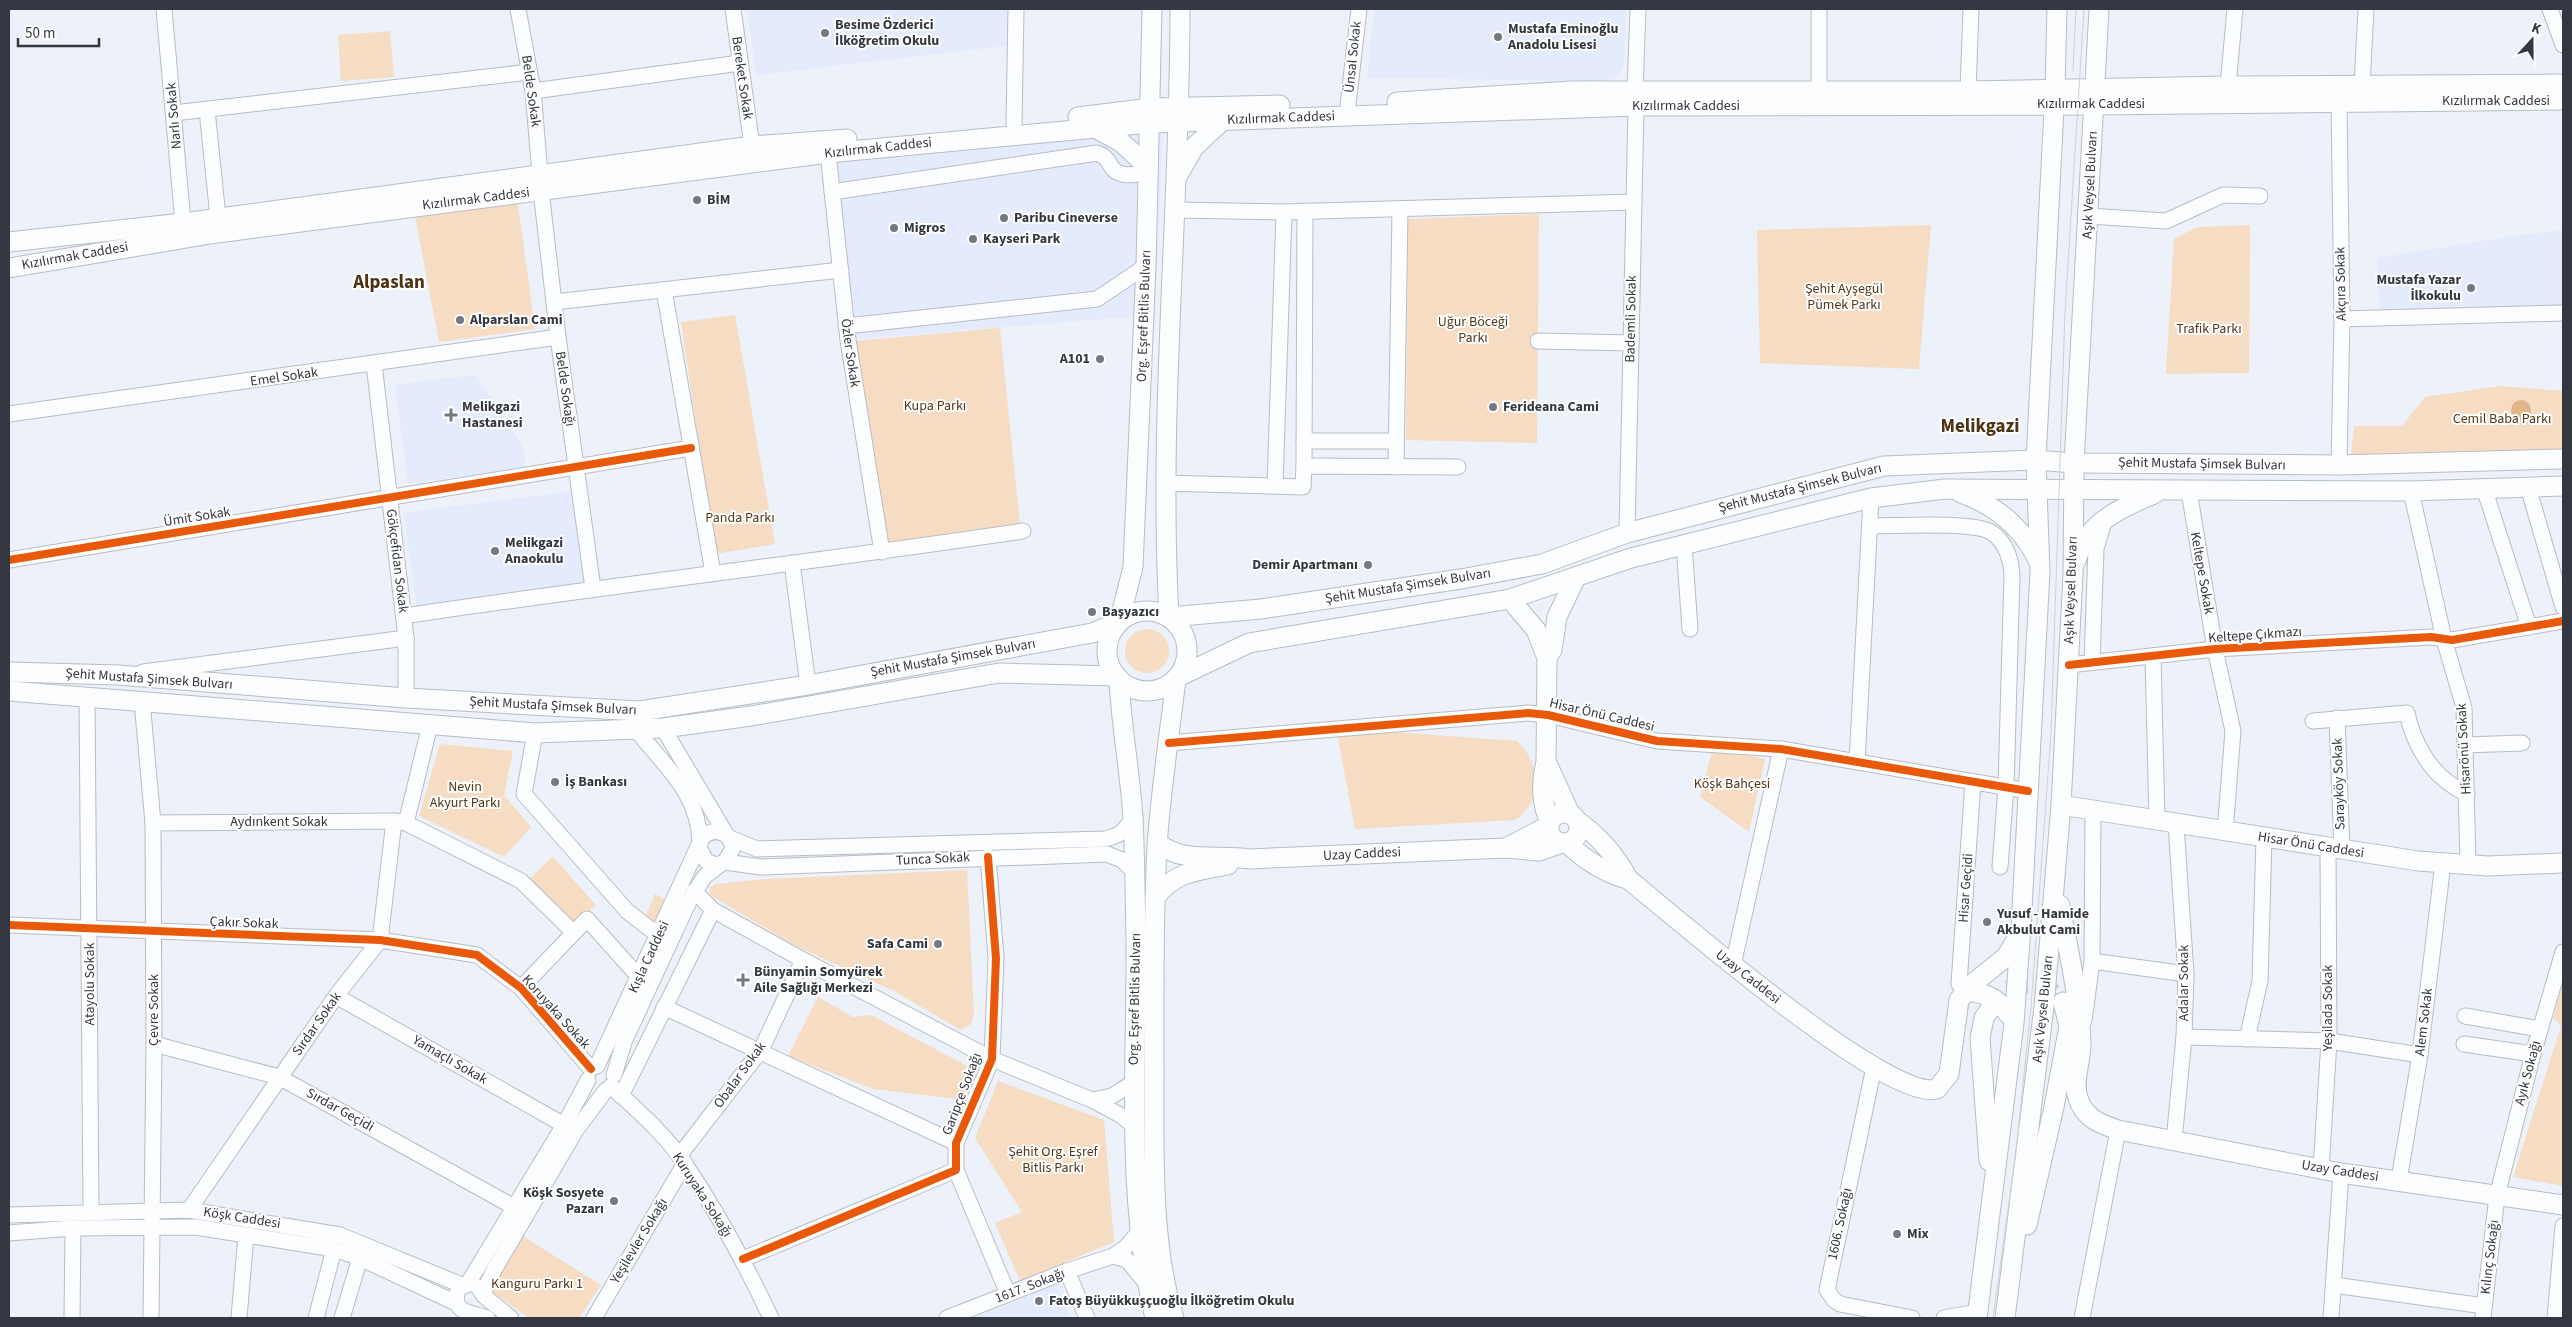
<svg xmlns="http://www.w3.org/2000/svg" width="2572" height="1327" viewBox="0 0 2572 1327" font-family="'Source Sans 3',sans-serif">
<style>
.built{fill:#e3ebfc}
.green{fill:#f6dcc3}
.water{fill:#e2b688}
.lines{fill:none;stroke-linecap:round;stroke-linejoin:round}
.major-tunnel{stroke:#c8ccd4;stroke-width:19;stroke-dasharray:19 9;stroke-linecap:butt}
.minor-casing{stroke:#b8bcc4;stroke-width:17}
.major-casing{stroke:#b8bcc4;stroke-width:21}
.minor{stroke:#fcfdfe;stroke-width:15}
.major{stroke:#fcfdfe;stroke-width:19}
.tram{stroke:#cfd1d4;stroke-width:1}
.cycleway-casing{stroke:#fff;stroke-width:11}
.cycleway{stroke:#e8590c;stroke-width:8}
.poi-dot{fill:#747881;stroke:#fff;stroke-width:2}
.labels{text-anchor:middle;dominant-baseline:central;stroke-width:4;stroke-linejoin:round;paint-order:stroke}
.poi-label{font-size:14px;font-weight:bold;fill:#333741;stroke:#fff;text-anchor:start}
.street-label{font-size:14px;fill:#333741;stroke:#fff}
.park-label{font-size:14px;fill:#54391b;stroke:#fff}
.district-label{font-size:19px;font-weight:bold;fill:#4e3213;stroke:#fff}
</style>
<rect width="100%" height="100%" fill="#edf1f9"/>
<g class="built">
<path d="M747,9H1013V45L756,75Z"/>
<path d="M1374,9H1626L1624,65L1618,75L1604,81L1367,78Z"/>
<path d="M1164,107L1155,315L841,340L826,159Z"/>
<path d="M2563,230V318L2380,322L2378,258L2508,237Z"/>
<path d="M476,375L522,445L526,467L408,484L395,385Z"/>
<path d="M573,491L586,589L417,611L404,513Z"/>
<path d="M1057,1284L1070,1318H973Z"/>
</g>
<g class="green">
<path d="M390,31L394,77L341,81L338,35Z"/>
<path d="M518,204L535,329L439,342L415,216Z"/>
<path d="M1539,214L1537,443L1406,440L1408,219Z"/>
<path d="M1931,225L1919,369L1760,363L1757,230Z"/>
<path d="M2250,225L2249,373L2166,374L2174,239L2197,227Z"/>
<path d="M735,315L775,544L715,554L681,322Z"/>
<path d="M1000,328L1020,525L889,544L862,405L854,341Z"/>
<path d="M2500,386L2563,391V451L2351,455L2354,426H2402L2425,397Z"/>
<circle cx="1147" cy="651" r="22"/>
<path d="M1336,728L1517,741C1541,763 1544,801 1515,820L1355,829Z"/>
<path d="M440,744L513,751L504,795L531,827L504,857L419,816Z"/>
<path d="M1713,748L1765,759L1749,832L1700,797Z"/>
<path d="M553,857L596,905L571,927L528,880Z"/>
<path d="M967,870L974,1015L971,1024L961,1030L894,991L794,945L710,895V887L715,884L765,879Z"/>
<path d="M655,894L672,903L658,934L642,925Z"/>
<path d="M2563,982V1186L2513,1177L2561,1026L2553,1018Z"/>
<path d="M818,997L853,1017L871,1015L975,1070L979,1089L967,1100L873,1089L788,1056Z"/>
<path d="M998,1081L1104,1120L1114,1242L1020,1281L995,1223L1022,1212L975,1138Z"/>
<path d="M521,1235L601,1285L579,1318H529L494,1293L493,1282Z"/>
</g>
<circle class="water" cx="2521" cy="410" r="10"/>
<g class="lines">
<path class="major-tunnel" d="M1990,1009C2012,980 2036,973 2063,1002"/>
<defs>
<g id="minor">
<path d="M164,9L183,223"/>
<path d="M518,9L533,91L540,174"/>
<path d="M733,9L752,146"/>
<path d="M1819,9V90"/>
<path d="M2550,9L2563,45"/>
<path d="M2228,86L2235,9"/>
<path d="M2362,86L2366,9"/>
<path d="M533,91L740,63"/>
<path d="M1635,91L1638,9"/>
<path d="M1968,91L1971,9"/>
<path d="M2339,102L2342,319L2339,465"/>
<path d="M1348,105L1359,9"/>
<path d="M207,110L218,217"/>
<path d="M174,113L529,72"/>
<path d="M1014,125L1016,9"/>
<path d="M828,153L848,340L882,552"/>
<path d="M541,191L558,337L593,588"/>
<path d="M832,192L1097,153C1105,156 1107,159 1111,166C1118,179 1136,174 1148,173"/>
<path d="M1175,210L1284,212L1634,202"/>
<path d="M2089,216L2166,221L2223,195L2260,196"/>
<path d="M664,290L713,573"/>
<path d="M554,302L841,270"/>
<path d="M2342,319L2563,313"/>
<path d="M846,326L1097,299L1146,266"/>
<path d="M1538,341L1631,343"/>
<path d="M374,364L406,638V698"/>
<path d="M9,414L558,337"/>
<path d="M1304,441H1396"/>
<path d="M1304,466L1305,211"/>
<path d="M1396,467L1400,209"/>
<path d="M1164,483L1303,487L1304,466L1458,467"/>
<path d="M1275,486L1284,212"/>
<path d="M2528,487L2563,607"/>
<path d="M2484,488L2529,627"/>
<path d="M2189,491L2215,649L2233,731L2225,832"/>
<path d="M2411,491L2444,639L2464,708L2468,864"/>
<path d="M1870,526C1894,526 1974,521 1991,532C2006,542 2011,559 2012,575L2006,787L2000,867"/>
<path d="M1627,533L1636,106"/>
<path d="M1684,545L1690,629"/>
<path d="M9,560L691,448"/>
<path d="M792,563L808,685"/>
<path d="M404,616C610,585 817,562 1023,531"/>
<path d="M2153,656L2157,821"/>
<path d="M2092,662L2096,549L2105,518"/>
<path d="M2069,665L2215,649L2431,637L2452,640L2563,621"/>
<path d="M143,672L406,638"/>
<path d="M87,696L91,1211"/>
<path d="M142,701L153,823L154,1044L151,1318"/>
<path d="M2337,718L2342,850"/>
<path d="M2313,721L2407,713C2415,748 2433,778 2467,794"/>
<path d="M663,728L726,834"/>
<path d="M637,731C665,766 699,794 700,842"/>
<path d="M535,733L524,794L627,911L659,936"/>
<path d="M1169,743L1528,713L1548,715L1657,741L1781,749L2028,791"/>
<path d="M2465,745L2522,743"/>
<path d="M1857,762L1871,498"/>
<path d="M153,823L394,821L406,823L521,881L573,932"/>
<path d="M406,823L430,725"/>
<path d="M730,838L757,849L1104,839C1120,836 1125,831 1133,817"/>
<path d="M725,862L761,867L1107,854L1122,860L1134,872"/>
<path d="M694,891L713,910L803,960L992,1059L1092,1100L1122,1116L1136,1128"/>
<path d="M9,925L380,940L477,955L521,988L591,1069"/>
<path d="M2092,961L2186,974"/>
<path d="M1733,965L1781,749"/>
<path d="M521,988L587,919L639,977"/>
<path d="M1964,991L1959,984L1973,782"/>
<path d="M336,996L564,1125"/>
<path d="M664,1007L956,1143"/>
<path d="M2465,1016L2540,1029"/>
<path d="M2084,1021L2092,961L2093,811"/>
<path d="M2184,1037L2329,1041L2420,1055"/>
<path d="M2247,1039L2260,981L2264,838"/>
<path d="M154,1044L279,1077L514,1207"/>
<path d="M2464,1044L2533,1054"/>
<path d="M597,1066L702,838C714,826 730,832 733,848L725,862L716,865L706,861L699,847"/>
<path d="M1874,1067L1827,1290L1834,1300L1840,1304L1912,1318"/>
<path d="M614,1075L624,1042L690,899L705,876L721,864"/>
<path d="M611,1086C637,1110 666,1135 685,1164C718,1213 746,1265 771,1318"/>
<path d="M621,1096L713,910"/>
<path d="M1092,1100L1112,1096L1134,1082"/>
<path d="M2174,1141L2184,1037L2186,974L2176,825"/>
<path d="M679,1156L761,1050L803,960"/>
<path d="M2321,1169L2329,1041L2328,848"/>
<path d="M956,1170L1008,1294"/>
<path d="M2399,1180L2420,1055L2443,863"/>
<path d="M189,1210L336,996L380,940L394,821"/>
<path d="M9,1215L189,1210L340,1235L464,1286"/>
<path d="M9,1233L73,1228L196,1227L334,1249L360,1258L456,1303"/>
<path d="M1113,1256L1127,1260L1146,1283"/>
<path d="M743,1259L956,1170V1143L992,1059L996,958L988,857"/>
<path d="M1067,1271L1087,1318"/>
<path d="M467,1285L564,1125L588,1080"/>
<path d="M2334,1285L2484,1306"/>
<path d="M478,1287L484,1296L511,1318"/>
<path d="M457,1293C452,1313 473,1313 487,1318"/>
<path d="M483,1293L494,1270L576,1130L606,1090"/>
<path d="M72,1318L73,1228"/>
<path d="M239,1318L246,1235"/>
<path d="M316,1318L334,1249"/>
<path d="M342,1318L360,1258"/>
<path d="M594,1318L685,1163"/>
<path d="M947,1318L1067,1271L1113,1256L1125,1248L1139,1232"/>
<path d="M1944,1318L1978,1312"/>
<path d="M2082,1318L2118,1130"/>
<path d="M2331,1318L2341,1173"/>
<path d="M2483,1318L2497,1196L2533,1054L2563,952"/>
<path d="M2555,1318L2563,1226"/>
</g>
<g id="major">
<path d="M1397,102L1571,91H1968L2228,86L2563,84"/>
<path d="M1078,117L1151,108L1280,105"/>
<path d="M1093,127L1121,142L1148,167"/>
<path d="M1178,175L1194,147L1223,120"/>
<path d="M9,242L183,223L752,146L847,139"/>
<path d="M9,268L210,234L828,153L1150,123L1636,106L2095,105L2563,100"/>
<path d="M1961,493C1995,505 2022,527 2038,560"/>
<path d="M2076,561C2086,523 2120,508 2154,494"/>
<path d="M1510,599L1536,630L1547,658L1546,762C1541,780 1541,804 1550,822"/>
<circle cx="1147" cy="651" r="40"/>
<path d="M1169,617L1261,609L1461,579L1542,564L1627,533L1884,466L2036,460L2074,463L2339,465L2563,459"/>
<path d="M1169,617C1158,414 1180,212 1180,9"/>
<path d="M1119,622L1133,567L1146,266L1152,9"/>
<path d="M1547,658L1552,650L1557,617L1576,577"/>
<path d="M9,672L118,675L406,698L640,711L808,685L1092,633L1119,622"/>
<path d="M1180,676L1249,643L1510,599L1631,558L1871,498L1945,489L2411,491L2563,486"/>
<path d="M1119,679C1121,725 1130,771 1133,818C1135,858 1135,898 1136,939C1137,1065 1125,1194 1155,1318"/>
<path d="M9,691L535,733L663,728L751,716L999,673L1117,676"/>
<path d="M1547,763L1570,814"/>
<path d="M2061,805L2418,861L2488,866L2563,863"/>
<circle cx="1564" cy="828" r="15"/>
<path d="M1577,821C1597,834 1618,858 1628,879"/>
<path d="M1158,843C1182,864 1219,854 1249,859L1506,848L1539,851L1562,843"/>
<path d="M1567,843C1585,860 1604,873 1628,879C1674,916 1889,1103 1937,1089L1949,1074L1959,1000L1971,985L2006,957L2019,935"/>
<path d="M1506,848L1548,826"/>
<path d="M1155,898C1173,872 1199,870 1228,865"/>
<path d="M2060,905C2068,950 2079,995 2081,1041C2082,1059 2072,1081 2078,1098C2084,1118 2100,1124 2118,1130L2341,1173L2563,1205"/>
<path d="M1964,991C1985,993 1996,996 2008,1014"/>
<path d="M1989,1161L1980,1038L1984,1018L1990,1009"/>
<path d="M2027,1225L2054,1107L2069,1026L2063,1002"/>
<path d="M1174,1318C1151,1245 1154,1153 1154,1077C1154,1000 1153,923 1157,846C1161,790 1169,735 1176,680"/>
<path d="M1977,1318L2014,1023L2021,927L2040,572L2036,460L2055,89L2057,9"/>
<path d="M2005,1318L2044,1007L2061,805L2073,574L2074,463L2099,9"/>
</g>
</defs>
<use href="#minor" class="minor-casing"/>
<use href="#major" class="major-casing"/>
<use href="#minor" class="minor"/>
<use href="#major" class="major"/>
<g class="tram">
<path d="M2073,71L2076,9"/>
<path d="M1993,1318L2016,1152L2031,1007L2051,733L2065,312L2084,9"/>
</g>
<defs>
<g id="cycleway">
<path d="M9,560L691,448"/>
<path d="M2069,665L2215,649L2431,637L2452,640L2563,621"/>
<path d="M1169,743L1528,713L1548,715L1657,741L1781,749L2028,791"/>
<path d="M9,925L380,940L477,955L521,988L591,1069"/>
<path d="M743,1259L956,1170V1143L992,1059L996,958L988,857"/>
</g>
</defs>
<use href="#cycleway" class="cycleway-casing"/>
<use href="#cycleway" class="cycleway"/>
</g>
<g class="poi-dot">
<circle cx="825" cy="33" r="5"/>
<circle cx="1498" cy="37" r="5"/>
<circle cx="697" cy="200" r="5"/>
<circle cx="1004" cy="218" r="5"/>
<circle cx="894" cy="228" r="5"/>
<circle cx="973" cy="239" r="5"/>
<circle cx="2471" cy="288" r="5"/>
<circle cx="460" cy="320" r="5"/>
<circle cx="1100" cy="359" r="5"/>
<circle cx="1493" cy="407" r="5"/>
<path d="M448.5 407.5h5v5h5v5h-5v5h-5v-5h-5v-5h5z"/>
<circle cx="495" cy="551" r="5"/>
<circle cx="1368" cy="565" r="5"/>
<circle cx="1092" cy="612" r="5"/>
<circle cx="555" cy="782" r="5"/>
<circle cx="1987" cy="922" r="5"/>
<circle cx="938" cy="944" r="5"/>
<path d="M740.5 972.5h5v5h5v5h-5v5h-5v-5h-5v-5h5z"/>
<circle cx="614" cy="1201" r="5"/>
<circle cx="1897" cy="1234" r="5"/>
<circle cx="1039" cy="1301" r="5"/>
</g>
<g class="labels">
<g class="poi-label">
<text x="835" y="25">Besime Özderici<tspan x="835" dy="16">İlköğretim Okulu</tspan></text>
<text x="1508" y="29">Mustafa Eminoğlu<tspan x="1508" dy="16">Anadolu Lisesi</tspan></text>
<text x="707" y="200">BİM</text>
<text x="1014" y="218">Paribu Cineverse</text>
<text x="904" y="228">Migros</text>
<text x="983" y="239">Kayseri Park</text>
<text x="2461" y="280" text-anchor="end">Mustafa Yazar<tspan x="2461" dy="16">İlkokulu</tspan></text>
<text x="470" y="320">Alparslan Cami</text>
<text x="1090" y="359" text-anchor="end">A101</text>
<text x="462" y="407">Melikgazi<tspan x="462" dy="16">Hastanesi</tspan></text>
<text x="1503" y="407">Ferideana Cami</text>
<text x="505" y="543">Melikgazi<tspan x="505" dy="16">Anaokulu</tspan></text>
<text x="1358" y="565" text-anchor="end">Demir Apartmanı</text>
<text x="1102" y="612">Başyazıcı</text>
<text x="565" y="782">İş Bankası</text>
<text x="1997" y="914">Yusuf - Hamide<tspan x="1997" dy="16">Akbulut Cami</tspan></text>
<text x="928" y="944" text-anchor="end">Safa Cami</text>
<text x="754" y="972">Bünyamin Somyürek<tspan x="754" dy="16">Aile Sağlığı Merkezi</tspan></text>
<text x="604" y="1193" text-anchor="end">Köşk Sosyete<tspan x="604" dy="16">Pazarı</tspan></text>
<text x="1907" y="1234">Mix</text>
<text x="1049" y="1301">Fatoş Büyükkuşçuoğlu İlköğretim Okulu</text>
</g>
<g class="street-label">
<text transform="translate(1353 57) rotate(-84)">Ünsal Sokak</text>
<text transform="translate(742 78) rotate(82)">Bereket Sokak</text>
<text transform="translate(531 91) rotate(82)">Belde Sokak</text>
<text x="2496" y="101">Kızılırmak Caddesi</text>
<text x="2091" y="104">Kızılırmak Caddesi</text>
<text x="1686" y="106">Kızılırmak Caddesi</text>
<text transform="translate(174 116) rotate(-95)">Narlı Sokak</text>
<text transform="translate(1281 118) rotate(-2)">Kızılırmak Caddesi</text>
<text transform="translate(878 148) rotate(-6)">Kızılırmak Caddesi</text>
<text transform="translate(2090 185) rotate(-87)">Aşık Veysel Bulvarı</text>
<text transform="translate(476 199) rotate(-7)">Kızılırmak Caddesi</text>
<text transform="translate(75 256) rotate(-10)">Kızılırmak Caddesi</text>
<text transform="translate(2341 284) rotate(-91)">Akçıra Sokak</text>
<text transform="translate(1144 316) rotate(-88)">Org. Eşref Bitlis Bulvarı</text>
<text transform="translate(1631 319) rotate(-89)">Bademli Sokak</text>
<text transform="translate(850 353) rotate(82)">Özler Sokak</text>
<text transform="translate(284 377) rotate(-8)">Emel Sokak</text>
<text transform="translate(565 389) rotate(82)">Belde Sokağı</text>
<text transform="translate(2202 464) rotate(1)">Şehit Mustafa Şimsek Bulvarı</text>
<text transform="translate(1800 488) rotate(-14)">Şehit Mustafa Şimsek Bulvarı</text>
<text transform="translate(197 517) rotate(-9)">Ümit Sokak</text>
<text transform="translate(397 561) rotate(83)">Gökçefidan Sokak</text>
<text transform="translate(2202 573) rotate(80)">Keltepe Sokak</text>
<text transform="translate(1408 586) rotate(-9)">Şehit Mustafa Şimsek Bulvarı</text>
<text transform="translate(2071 590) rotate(-88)">Aşık Veysel Bulvarı</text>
<text transform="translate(2255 635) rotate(-4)">Keltepe Çıkmazı</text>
<text transform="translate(953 658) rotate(-10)">Şehit Mustafa Şimsek Bulvarı</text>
<text transform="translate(149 679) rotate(4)">Şehit Mustafa Şimsek Bulvarı</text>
<text transform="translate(553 706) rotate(3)">Şehit Mustafa Şimsek Bulvarı</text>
<text transform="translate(1602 715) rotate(13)">Hisar Önü Caddesi</text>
<text transform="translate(2464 749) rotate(-93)">Hisarönü Sokak</text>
<text transform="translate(2339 784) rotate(-92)">Sarayköy Sokak</text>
<text x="279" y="822">Aydınkent Sokak</text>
<text transform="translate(2311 845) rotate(9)">Hisar Önü Caddesi</text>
<text transform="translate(1362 854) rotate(-3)">Uzay Caddesi</text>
<text transform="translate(933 859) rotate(-3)">Tunca Sokak</text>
<text transform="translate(1966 888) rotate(-86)">Hisar Geçidi</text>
<text transform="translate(244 923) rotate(2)">Çakır Sokak</text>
<text transform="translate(649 957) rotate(-65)">Kışla Caddesi</text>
<text transform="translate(1748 977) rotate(38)">Uzay Caddesi</text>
<text transform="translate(2184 983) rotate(-90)">Adalar Sokak</text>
<text transform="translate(90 984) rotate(-90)">Atayolu Sokak</text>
<text transform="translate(1135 999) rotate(-89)">Org. Eşref Bitlis Bulvarı</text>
<text transform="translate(2328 1008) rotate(-90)">Yeşilada Sokak</text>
<text transform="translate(2043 1009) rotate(-84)">Aşık Veysel Bulvarı</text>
<text transform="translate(154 1010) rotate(-90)">Çevre Sokak</text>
<text transform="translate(556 1012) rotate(48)">Koruyaka Sokak</text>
<text transform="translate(2424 1022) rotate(-83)">Alem Sokak</text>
<text transform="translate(317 1024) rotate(-55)">Sırdar Sokak</text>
<text transform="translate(450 1060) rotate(30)">Yamaçlı Sokak</text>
<text transform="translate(2528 1073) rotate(-75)">Ayık Sokağı</text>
<text transform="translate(740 1075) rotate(-54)">Obalar Sokak</text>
<text transform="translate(962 1094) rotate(-69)">Garipçe Sokağı</text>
<text transform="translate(340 1110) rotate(29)">Sırdar Geçidi</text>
<text transform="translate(2340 1171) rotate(9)">Uzay Caddesi</text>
<text transform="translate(702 1195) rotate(57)">Kuruyaka Sokağı</text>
<text transform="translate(242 1218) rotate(9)">Köşk Caddesi</text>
<text transform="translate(1840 1224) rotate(-78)">1606. Sokağı</text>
<text transform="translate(639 1241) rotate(-59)">Yeşilevler Sokağı</text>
<text transform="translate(2490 1257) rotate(-83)">Kılınç Sokağı</text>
<text transform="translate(1030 1286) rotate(-21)">1617. Sokağı</text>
</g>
<g class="park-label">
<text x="1844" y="289">Şehit Ayşegül<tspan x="1844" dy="16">Pümek Parkı</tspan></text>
<text x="1473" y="322">Uğur Böceği<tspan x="1473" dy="16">Parkı</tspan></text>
<text x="2209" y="329">Trafik Parkı</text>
<text x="935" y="406">Kupa Parkı</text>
<text x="2502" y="419">Cemil Baba Parkı</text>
<text x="740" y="518">Panda Parkı</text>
<text x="1732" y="784">Köşk Bahçesi</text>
<text x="465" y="787">Nevin<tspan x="465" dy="16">Akyurt Parkı</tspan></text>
<text x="1053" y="1152">Şehit Org. Eşref<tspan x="1053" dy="16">Bitlis Parkı</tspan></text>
<text x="537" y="1284">Kanguru Parkı 1</text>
</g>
<g class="district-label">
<text x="389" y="282">Alpaslan</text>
<text x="1980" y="426">Melikgazi</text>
</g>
</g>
<rect width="2572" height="1327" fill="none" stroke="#333741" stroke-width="20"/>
<g transform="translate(2532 40) rotate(21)" stroke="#ffffff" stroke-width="4" paint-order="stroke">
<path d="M0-4L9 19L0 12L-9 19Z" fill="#333741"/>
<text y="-8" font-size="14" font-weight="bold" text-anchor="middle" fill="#333741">K</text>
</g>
<path d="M18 38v8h81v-8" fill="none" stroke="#333741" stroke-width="2.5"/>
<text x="25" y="38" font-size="15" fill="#333741" stroke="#ffffff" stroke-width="4" paint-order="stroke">50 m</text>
</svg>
